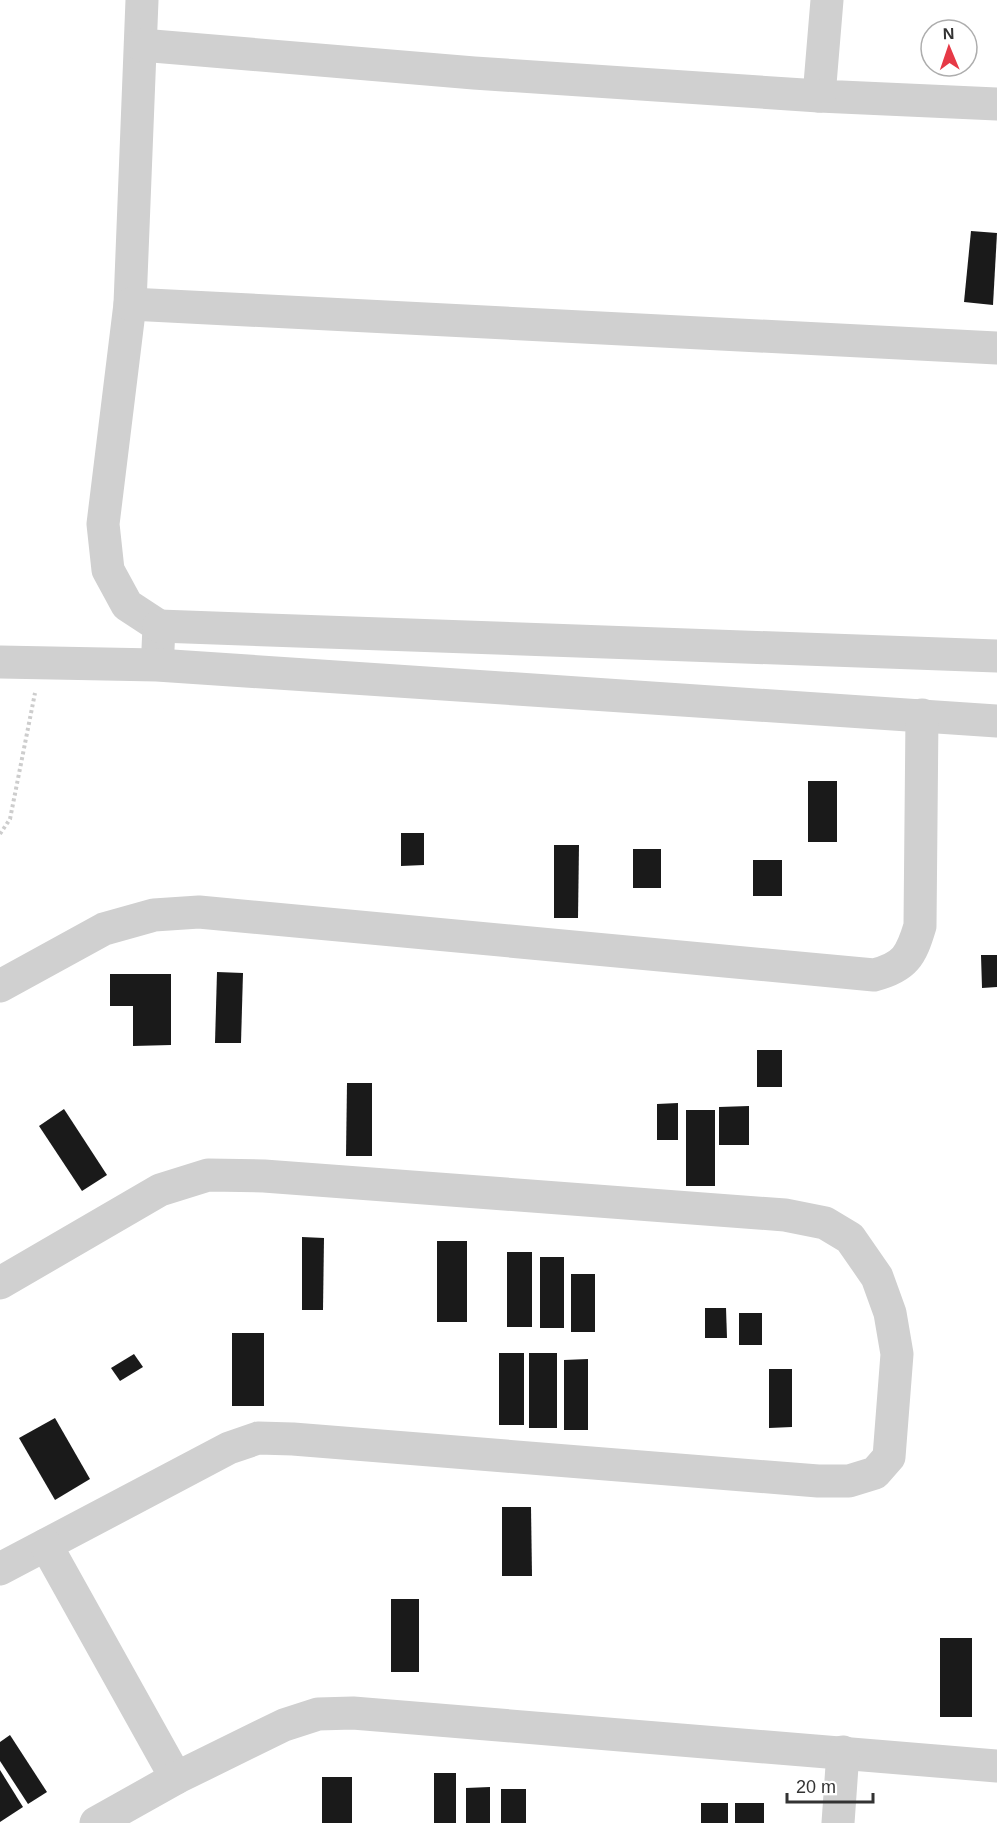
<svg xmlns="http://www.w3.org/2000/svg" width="997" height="1823" viewBox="0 0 997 1823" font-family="Arial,sans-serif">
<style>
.building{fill:#1a1a1a}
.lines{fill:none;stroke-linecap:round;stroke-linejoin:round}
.path{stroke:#cdcdcd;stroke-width:4;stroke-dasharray:3 3;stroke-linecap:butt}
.minor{stroke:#d0d0d0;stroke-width:33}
</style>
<rect width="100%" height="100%" fill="#fff"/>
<g class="building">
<path d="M971,231L997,233L993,305L964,302Z"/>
<rect x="808" y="781" width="29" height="61"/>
<path d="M401,833H424V865L401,866Z"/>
<path d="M554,845H579L578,918H554Z"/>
<rect x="633" y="849" width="28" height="39"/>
<rect x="753" y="860" width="29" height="36"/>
<path d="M981,955H997V987L982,988Z"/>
<path d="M217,972L243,973L241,1043H215Z"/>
<path d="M110,974H171V1045L133,1046V1006H110Z"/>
<rect x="757" y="1050" width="25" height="37"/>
<path d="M347,1083H372V1156H346Z"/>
<path d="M678,1103V1140H657V1104Z"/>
<path d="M749,1106V1145H719V1107Z"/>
<path d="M64,1109L107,1175L82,1191L39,1126Z"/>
<rect x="686" y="1110" width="29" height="76"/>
<path d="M302,1237L324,1238L323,1310H302Z"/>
<rect x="437" y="1241" width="30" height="81"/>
<rect x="507" y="1252" width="25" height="75"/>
<rect x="540" y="1257" width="24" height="71"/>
<rect x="571" y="1274" width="24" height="58"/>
<path d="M705,1308H726L727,1338H705Z"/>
<rect x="739" y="1313" width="23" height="32"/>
<rect x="232" y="1333" width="32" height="73"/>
<rect x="499" y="1353" width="25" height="72"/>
<rect x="529" y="1353" width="28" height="75"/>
<path d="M134,1354L143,1367L120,1381L111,1368Z"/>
<path d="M588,1359V1430H564V1360Z"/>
<path d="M769,1369H792V1427L769,1428Z"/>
<path d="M55,1418L90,1479L55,1500L19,1438Z"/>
<path d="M502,1507H531L532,1576H502Z"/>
<rect x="391" y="1599" width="28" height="73"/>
<rect x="940" y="1638" width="32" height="79"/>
<path d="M10,1735L47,1792L28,1804L0,1761V1742Z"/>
<path d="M0,1770L23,1807L0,1822Z"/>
<rect x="434" y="1773" width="22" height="50"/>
<rect x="322" y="1777" width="30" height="46"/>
<path d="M490,1787V1823H466V1788Z"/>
<rect x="501" y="1789" width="25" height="34"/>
<rect x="701" y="1803" width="27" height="20"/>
<rect x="735" y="1803" width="29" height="20"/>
</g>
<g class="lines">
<path class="path" d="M0,834L10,819L35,693"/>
<g class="minor">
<path d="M142,0L130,304L103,524L108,570L127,605L159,626L158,649"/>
<path d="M827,0L819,96L997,104"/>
<path d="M141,45L474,73L819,96"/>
<path d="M130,304L997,348"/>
<path d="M159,626L997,656"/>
<path d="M0,662L157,665L997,721"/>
<path d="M0,986L104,929L154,915L199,912L874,975C905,967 911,956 920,926L922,715"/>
<path d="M0,1283L160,1190L208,1175L264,1176L785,1215L825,1223L850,1238L877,1277L890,1313L897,1354L889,1457L875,1473L849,1481H818L293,1439L258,1438L229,1448L0,1569"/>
<path d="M46,1545L176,1778"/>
<path d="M96,1823L176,1778L284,1725L318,1714L353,1713L997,1766"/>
<path d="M838,1823L843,1752"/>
</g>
</g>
<g transform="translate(949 48) rotate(358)"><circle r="28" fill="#ffffff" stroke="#adadad" stroke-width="1.5"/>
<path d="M0-4.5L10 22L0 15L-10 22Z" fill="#e63946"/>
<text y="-9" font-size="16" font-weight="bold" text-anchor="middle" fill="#333333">N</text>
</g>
<path d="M787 1793v9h86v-9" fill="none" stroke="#333333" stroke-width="3"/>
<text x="796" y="1793" font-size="18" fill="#333333" stroke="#ffffff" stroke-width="4.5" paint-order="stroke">20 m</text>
</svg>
